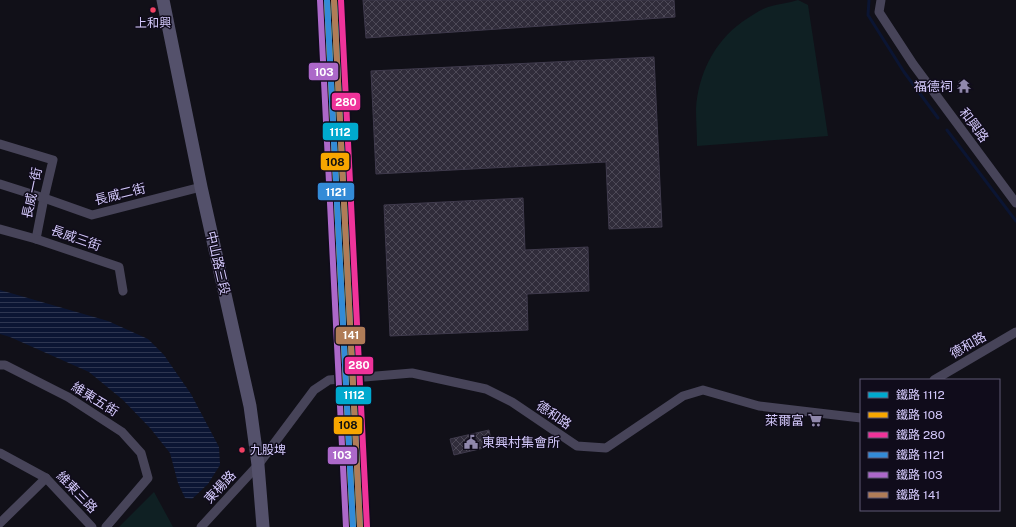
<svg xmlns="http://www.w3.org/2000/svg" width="1016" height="527" viewBox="0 0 1016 527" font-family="'Public Sans','Noto Sans TC',sans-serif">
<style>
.green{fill:#0f2023}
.water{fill:url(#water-rules)}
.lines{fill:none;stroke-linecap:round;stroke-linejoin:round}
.stream{stroke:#0b1533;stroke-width:3}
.building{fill:url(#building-cross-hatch);stroke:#3f3a4c}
.street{stroke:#474459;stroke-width:9}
.secondary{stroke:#54516b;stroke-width:13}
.rail-1-casing{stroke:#100c1b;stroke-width:9}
.rail-2-casing{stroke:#100c1b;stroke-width:9}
.rail-3-casing{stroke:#100c1b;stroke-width:9}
.rail-4-casing{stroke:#100c1b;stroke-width:9}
.rail-5-casing{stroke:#100c1b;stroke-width:9}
.rail-6-casing{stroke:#100c1b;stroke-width:9}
.rail-1{stroke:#00a9ce;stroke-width:6}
.rail-2{stroke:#f7a600;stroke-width:6}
.rail-3{stroke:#ef339a;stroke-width:6}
.rail-4{stroke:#338bd7;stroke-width:6}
.rail-5{stroke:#ac68c9;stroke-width:6}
.rail-6{stroke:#b07c57;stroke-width:6}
.bus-dot{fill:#f24062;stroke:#100c1b;stroke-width:1.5}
.labels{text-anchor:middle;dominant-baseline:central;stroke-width:3;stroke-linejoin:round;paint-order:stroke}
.bus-label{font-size:12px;fill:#d4c9fc;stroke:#100c1b}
.poi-label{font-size:13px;fill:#d4c9fc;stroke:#100c1b;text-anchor:end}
.street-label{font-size:13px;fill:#d4c9fc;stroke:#100c1b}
.line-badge{stroke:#100c1b;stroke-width:1.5}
.badge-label{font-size:11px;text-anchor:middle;font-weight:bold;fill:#fff}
.pale-badge-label{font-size:11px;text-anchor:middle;font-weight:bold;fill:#111}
</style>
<defs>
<pattern id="water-rules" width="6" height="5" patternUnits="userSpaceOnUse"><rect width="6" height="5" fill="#0b1533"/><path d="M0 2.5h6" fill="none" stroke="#2e3651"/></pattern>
<pattern id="building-cross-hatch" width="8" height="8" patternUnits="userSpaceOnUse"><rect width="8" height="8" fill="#302c3a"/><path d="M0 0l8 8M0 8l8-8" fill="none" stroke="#4d4957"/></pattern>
</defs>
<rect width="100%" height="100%" fill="#111018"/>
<g class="green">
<path d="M798,0L808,5L828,136L697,146C697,133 696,121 696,109C698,75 714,42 742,22C750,17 759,10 768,7C778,4 789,3 798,0Z"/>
<path d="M154,492L173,527H119Z"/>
</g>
<path class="water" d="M0,290L108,321L148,339L164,355L191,394L219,447L220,465L208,484L192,499L185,498L178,483L170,453L150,428L123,400L89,372L10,337L0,334Z"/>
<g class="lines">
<g class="stream">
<path d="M869,0L868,15L904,72L938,118"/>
<path d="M947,130L1016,221"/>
</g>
</g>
<g class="building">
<path d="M363,0H674L675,17L366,38Z"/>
<path d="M654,57L662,227L609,229L606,162L376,174L371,71Z"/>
<path d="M959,81L970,83L968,92L957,89Z"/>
<path d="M523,198L525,250L588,247L589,291L527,294L528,330L390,336L384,205Z"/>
<path d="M489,430L492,446L454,455L450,439Z"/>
</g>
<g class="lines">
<g class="street">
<path d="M881,0L879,12L913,64L1016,203"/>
<path d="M0,144L53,160L44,198L36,239"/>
<path d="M0,184L44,198L92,215L201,187"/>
<path d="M0,229L36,239L119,267L123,291"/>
<path d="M0,365H5L68,397L122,432L141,453L148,478L106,527"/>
<path d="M934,380L1016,332"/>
<path d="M0,453L46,478L92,527"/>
<path d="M0,523L46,478"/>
<path d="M201,527L258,465L314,390L329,380L412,373L486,389L512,402L577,446L606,448L683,396L703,390L759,406L861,418"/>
</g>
<path class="secondary" d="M163,0L201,187L250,406L258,465L263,527"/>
<defs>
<path id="rail-1" d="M334,0L360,527"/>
<path id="rail-2" d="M327,0L353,527"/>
<path id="rail-3" d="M341,0L367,527"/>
<path id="rail-4" d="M327,0L353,527"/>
<path id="rail-5" d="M320,0L346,527"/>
<path id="rail-6" d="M334,0L360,527"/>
</defs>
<use href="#rail-1" class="rail-1-casing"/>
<use href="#rail-2" class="rail-2-casing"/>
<use href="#rail-3" class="rail-3-casing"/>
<use href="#rail-4" class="rail-4-casing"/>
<use href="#rail-5" class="rail-5-casing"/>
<use href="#rail-6" class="rail-6-casing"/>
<use href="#rail-1" class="rail-1"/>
<use href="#rail-2" class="rail-2"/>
<use href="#rail-3" class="rail-3"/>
<use href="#rail-4" class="rail-4"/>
<use href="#rail-5" class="rail-5"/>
<use href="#rail-6" class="rail-6"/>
</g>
<defs>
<symbol id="temple-bare" viewBox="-9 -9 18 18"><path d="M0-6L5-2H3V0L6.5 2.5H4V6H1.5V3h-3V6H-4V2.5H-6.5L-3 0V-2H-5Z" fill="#9088ac" stroke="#100c1b" stroke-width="2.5" paint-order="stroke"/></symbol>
<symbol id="supermarket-bare" viewBox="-9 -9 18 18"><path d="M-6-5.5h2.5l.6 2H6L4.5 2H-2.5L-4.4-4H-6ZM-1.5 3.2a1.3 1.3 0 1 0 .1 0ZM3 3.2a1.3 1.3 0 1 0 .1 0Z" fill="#9088ac" stroke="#100c1b" stroke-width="2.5" paint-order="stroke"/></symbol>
<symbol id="civic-bare" viewBox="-9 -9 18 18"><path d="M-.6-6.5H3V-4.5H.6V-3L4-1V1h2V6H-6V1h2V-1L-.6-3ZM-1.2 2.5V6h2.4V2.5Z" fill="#9088ac" stroke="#100c1b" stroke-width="2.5" paint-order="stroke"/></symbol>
</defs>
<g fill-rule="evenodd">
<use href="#temple-bare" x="954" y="76" width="20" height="20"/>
<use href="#supermarket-bare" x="805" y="410" width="20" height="20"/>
<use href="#civic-bare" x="461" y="432" width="20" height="20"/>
</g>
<g class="bus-dot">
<circle cx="153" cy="10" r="3.5"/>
<circle cx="242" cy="450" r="3.5"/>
</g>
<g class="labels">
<g class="bus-label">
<text x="153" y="23">上和興</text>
<text x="250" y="450" text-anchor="start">九股埤</text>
</g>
<g class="poi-label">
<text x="953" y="86">福德祠</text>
<text x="804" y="420">萊爾富</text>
<text x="482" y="442" text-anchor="start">東興村集會所</text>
</g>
<g class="street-label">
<text transform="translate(974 125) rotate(53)">和興路</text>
<text transform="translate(32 193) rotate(-78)">長威一街</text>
<text transform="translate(120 194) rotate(-14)">長威二街</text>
<text transform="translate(76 238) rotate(19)">長威三街</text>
<text transform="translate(218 263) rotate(77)">中山路三段</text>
<text transform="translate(968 345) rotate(-30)">德和路</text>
<text transform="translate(95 399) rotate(32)">維東五街</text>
<text transform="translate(554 415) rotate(34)">德和路</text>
<text transform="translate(220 487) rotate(-47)">東楊路</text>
<text transform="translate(77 492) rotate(46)">維東三路</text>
</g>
</g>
<g class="line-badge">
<rect x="308" y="62" width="31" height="19" rx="4" fill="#ac68c9"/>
<rect x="331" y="92" width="30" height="19" rx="4" fill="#ef339a"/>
<rect x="322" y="122" width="37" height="19" rx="4" fill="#00a9ce"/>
<rect x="320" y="152" width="30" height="19" rx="4" fill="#f7a600"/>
<rect x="317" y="182" width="38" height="19" rx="4" fill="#338bd7"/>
<rect x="335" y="326" width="31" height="19" rx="4" fill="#b07c57"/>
<rect x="344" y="356" width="30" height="19" rx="4" fill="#ef339a"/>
<rect x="335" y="386" width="37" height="19" rx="4" fill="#00a9ce"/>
<rect x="333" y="416" width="30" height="19" rx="4" fill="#f7a600"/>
<rect x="327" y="446" width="31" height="19" rx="4" fill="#ac68c9"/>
</g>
<g class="badge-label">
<text x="324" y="76">103</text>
<text x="346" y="106">280</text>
<text x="340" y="136">1112</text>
<text x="336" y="196">1121</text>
<text x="351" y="339">141</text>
<text x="359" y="369">280</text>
<text x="354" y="399">1112</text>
<text x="342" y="459">103</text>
</g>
<g class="pale-badge-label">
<text x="335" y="166">108</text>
<text x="348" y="429">108</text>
</g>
<rect x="860" y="379" width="140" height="132" fill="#100c1b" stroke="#5e5875"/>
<rect x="868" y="392" width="20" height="6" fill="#00a9ce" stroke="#5e5875"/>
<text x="896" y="399" font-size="12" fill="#d4c9fc">鐵路 1112</text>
<rect x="868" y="412" width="20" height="6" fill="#f7a600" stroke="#5e5875"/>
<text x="896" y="419" font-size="12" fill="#d4c9fc">鐵路 108</text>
<rect x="868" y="432" width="20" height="6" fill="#ef339a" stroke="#5e5875"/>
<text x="896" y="439" font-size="12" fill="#d4c9fc">鐵路 280</text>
<rect x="868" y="452" width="20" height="6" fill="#338bd7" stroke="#5e5875"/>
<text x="896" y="459" font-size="12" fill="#d4c9fc">鐵路 1121</text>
<rect x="868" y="472" width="20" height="6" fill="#ac68c9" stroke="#5e5875"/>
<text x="896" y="479" font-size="12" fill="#d4c9fc">鐵路 103</text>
<rect x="868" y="492" width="20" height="6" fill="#b07c57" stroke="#5e5875"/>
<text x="896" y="499" font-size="12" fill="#d4c9fc">鐵路 141</text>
</svg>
